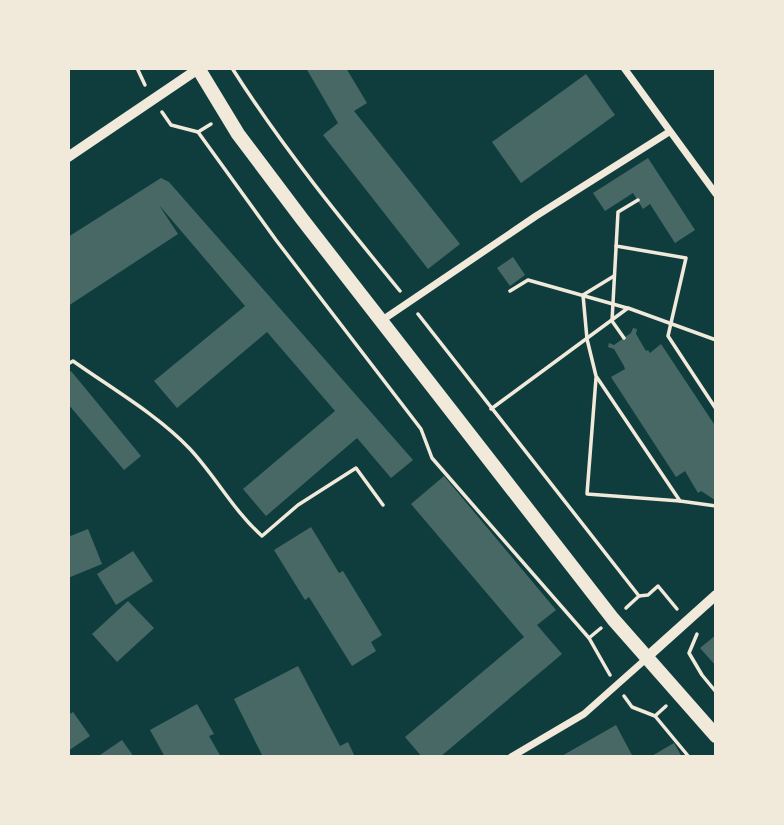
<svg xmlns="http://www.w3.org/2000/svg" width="784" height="825" viewBox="0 0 784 825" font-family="Inter,sans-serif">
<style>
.building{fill:#486865}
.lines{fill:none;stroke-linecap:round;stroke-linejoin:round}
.path{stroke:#f1e9da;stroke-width:3.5}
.minor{stroke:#f1e9da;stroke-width:7}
.tertiary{stroke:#f1e9da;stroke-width:10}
.primary{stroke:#f1e9da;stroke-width:14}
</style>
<rect width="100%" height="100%" fill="#0f3d3e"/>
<g class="building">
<path d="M306,68H346L367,103L354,111L460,244L428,269L323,135L338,123Z"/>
<path d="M586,74L615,115L521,183L492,142Z"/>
<path d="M648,158L695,230L675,243L650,204L643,209L633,193L605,211L593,193Z"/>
<path d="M161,178L169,182L413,460L391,478L357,438L266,516L243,489L335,411L267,332L177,408L154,381L245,306L159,205L178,234L68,306V237Z"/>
<path d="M513,257L525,275L510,286L497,268Z"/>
<path d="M633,328L637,329L636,334L646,351L648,350L650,353L661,344L716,427L715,500L701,491L698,493L685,471L676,477L611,377L625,369L624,366L614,349L608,347L609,343L614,345L631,333Z"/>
<path d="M71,371L141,456L124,470L68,404V374Z"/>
<path d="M444,476L556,610L537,625L562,654L440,757H422L405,737L524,637L411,504Z"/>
<path d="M311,527L339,573L343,571L382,635L371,642L376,651L352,666L309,597L305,600L274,550Z"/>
<path d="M88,529L102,564L68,578V537Z"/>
<path d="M133,551L153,581L116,605L97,574Z"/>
<path d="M128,601L154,628L117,662L92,634Z"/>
<path d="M716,635V666L700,648Z"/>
<path d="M298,666L340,746L348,742L355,757H263L234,699Z"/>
<path d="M197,704L214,734L209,736L221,757H165L150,730Z"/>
<path d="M73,712L90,736L68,751V715Z"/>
<path d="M616,725L633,757H560Z"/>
<path d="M122,740L134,757H97Z"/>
<path d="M674,743L682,757H650Z"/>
</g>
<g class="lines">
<g class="path">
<path d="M137,68L145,85"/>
<path d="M232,68C282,147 341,219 400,291"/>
<path d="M162,112L171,125L198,132L276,240L421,429L432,458L589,638L610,675"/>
<path d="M198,132L211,124"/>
<path d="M616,246L686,258L668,336L716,409"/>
<path d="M614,276L583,295L587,339L596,376L680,501L716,506"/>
<path d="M510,291L528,280L627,308"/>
<path d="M418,314L639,596"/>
<path d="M624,338L612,321L618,212L638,200"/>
<path d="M68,364L73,361C111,388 158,415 190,449C216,477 233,510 262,536L298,505L356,468L383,505"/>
<path d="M596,378L587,494L680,501"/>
<path d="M491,409L628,308L716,340"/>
<path d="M626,608L639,596L648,595L658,586L677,609"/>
<path d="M697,634L689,653L702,675L716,692"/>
<path d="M589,638L601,628"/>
<path d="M624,696L632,707L655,716L689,757"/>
<path d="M655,716L666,706"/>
</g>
<g class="minor">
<path d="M624,68L716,194"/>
<path d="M381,321L536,216L669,132"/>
<path d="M511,757L584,714L647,658"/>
</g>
<g class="tertiary">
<path d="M68,157L198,69"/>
<path d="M647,657L716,595"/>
</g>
<path class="primary" d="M198,68L238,134L302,219L613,619L716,736"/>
</g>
<rect width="784" height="825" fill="none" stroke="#f1e9da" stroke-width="140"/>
</svg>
